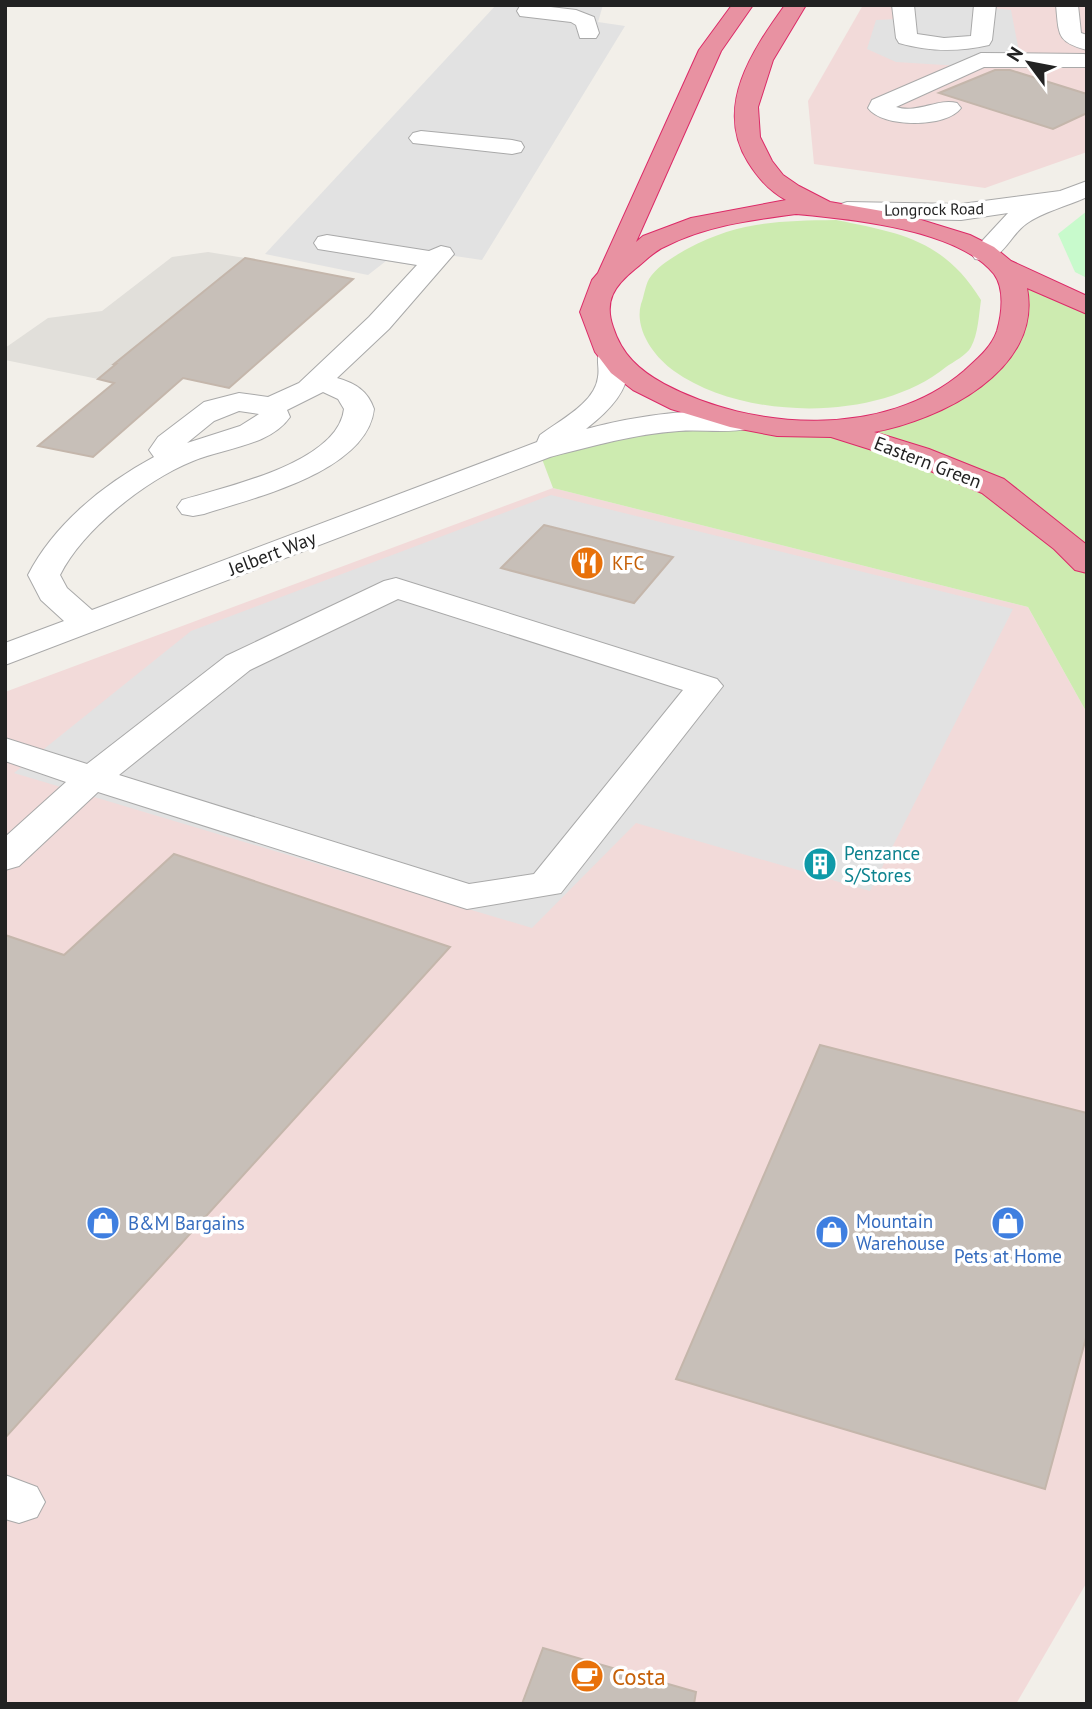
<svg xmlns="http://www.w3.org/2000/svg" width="1092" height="1709" viewBox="0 0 1092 1709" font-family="'PT Sans',sans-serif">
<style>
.commercial{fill:#f2dad9}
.airport{fill:#e1dfda}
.grass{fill:#cdebb0}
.park{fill:#c8facc}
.parking{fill:#e2e2e2}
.building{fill:#c7bfb8;stroke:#c4b6ab;stroke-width:2}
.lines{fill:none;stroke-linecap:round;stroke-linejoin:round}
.minor-casing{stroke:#a9a9a9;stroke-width:2}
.highway-casing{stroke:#dc2a67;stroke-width:2}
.minor{fill:#fff;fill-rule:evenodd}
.highway{fill:#e892a2;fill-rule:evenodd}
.labels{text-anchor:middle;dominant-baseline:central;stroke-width:7;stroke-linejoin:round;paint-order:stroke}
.far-street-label{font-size:16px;fill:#222;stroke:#fff}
.street-label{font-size:19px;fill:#222;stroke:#fff}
.food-label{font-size:19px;fill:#c56008;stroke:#fff;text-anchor:start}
.culture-label{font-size:19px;fill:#0d838f;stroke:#fff;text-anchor:start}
.shop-label{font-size:19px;fill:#366cbe;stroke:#fff;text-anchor:start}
.near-food-label{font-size:23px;fill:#c56008;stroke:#fff;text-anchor:start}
</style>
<rect width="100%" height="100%" fill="#f2efe9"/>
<g class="commercial">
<path d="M863,5H1087V152L985,188L814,164L808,101Z"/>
<path d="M553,488L1028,607L1087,713V1582L1016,1704H5V692Z"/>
</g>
<path class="airport" d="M208,252L245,258L98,379L5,360V348L48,318L102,311L172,257Z"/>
<g class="grass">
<path d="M836,220C901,233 944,240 981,300C979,314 978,335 971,347C967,355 953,362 946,367C879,422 744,421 674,371C654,357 634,329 641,304C644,297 645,286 649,279C657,266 675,256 687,249C739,221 779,221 836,220Z"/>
<path d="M1003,267L1087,306V713L1028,607L553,488L539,451L623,428L828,427L930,407L1010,339Z"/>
</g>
<path class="park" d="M1087,211V278L1075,272L1058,234Z"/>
<g class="parking">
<path d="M496,5H603L598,22L625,26L482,260L441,254L417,266L386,261L368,275L265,254Z"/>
<path d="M905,5H964L1011,10L1020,57L960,66L896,62L867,49L876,20L897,19Z"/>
<path d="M551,495L1013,609L870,891L636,823L532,928L14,773L191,631Z"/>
</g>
<g class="building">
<path d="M995,70H1010L1087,94V113L1053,129L939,93Z"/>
<path d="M245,258L353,279L229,388L183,378L93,457L38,446L114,383L98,379L116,364H114Z"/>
<path d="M544,525L673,557L634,603L501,568Z"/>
<path d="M174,854L450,947L5,1438V935L64,955Z"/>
<path d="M820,1045L1087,1113V1334L1045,1489L676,1379Z"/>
<path d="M543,1648L696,1692L694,1704H522Z"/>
</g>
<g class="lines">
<defs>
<g id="minor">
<path d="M534,5L576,10L594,17L599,33L596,38H580L576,25L571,22L520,16L517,11L520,6Z"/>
<path d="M892,5H914L917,34L944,38L971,36L974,5H996L992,40L989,45C958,52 930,52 899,43L896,38Z"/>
<path d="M1056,5H1078L1081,33L1087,35V50C1056,42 1059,34 1056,5Z"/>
<path d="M981,53L1084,54L1087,55V67H984L896,107C918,114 937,98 957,103L961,108C947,128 882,128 868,108L872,100Z"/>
<path d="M421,131L512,140L521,142L524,147L521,152L512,154L413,143L409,138L413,133Z"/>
<path d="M1087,181V197C1068,206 1042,212 1026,224C1008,237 1002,265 975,259L971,253L1008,213L961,220L847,218L838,215L834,210L838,205L847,202L961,204L1060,191Z"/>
<path d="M327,235L429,251L441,246L450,248L454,254L389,329L337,378C355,383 368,391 374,409C367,472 253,498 204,514L193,516L182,514L177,507L182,500C225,487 338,463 344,409L338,399L323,392L287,410L290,417C270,446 224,448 193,461C146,480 83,529 60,575L67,588L92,610L537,442L540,435C560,420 595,403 598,377C600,366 595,359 601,350L611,347L621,350C642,381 608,412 586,429C631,417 705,404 751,416L755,422L751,428C727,434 703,429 679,431C634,434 593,446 550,457L5,665V643L64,621L41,600L28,575C54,524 104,484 154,457L149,450L158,437L204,402L239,393L268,397L299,383L369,317L417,265L318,249L314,243L318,237ZM239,411L259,414L240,426L187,443L214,421Z"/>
<path d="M396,578L717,679L723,686L561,893L467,909L98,792L19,866L5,870V837L66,782L5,761V738L87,764L226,656L384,581ZM398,599L683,690L534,874L469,884L119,775L250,670Z"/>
<path d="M5,1475L37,1487L45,1502L37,1517L19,1523L5,1519Z"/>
</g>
<path id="highway" d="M732,5H753L721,51L636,242L643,236L691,218L786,200C769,191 758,178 748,162C714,107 752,51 785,5H806L773,60L758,107L760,137L772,161L783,175L799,186L830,202L905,215L970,235L994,247L1011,261L1087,296V314L1027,288C1043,371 939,420 874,432L929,449L1004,479L1087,545V573L1075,570L1054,549L982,493L907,461L831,437L777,436L730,427L671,409L633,390L611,373L595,352L580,312L592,280L598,273L699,50ZM796,214C850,219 958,229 994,274C1005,289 1002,314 997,331C991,348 977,359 964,371C885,439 752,431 664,384C639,370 622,355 613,327C604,301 614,286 635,269C644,262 653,252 664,247C705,226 750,220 796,214Z"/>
</defs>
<use href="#minor" class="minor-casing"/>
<use href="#highway" class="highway-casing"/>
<use href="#minor" class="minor"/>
<use href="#highway" class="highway"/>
</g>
<defs>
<symbol id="restaurant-disc" viewBox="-11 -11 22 22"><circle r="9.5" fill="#e8710a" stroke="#fff"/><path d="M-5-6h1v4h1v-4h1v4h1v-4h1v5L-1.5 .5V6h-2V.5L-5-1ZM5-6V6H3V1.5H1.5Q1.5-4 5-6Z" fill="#fff"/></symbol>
<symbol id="building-disc" viewBox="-11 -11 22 22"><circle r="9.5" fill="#0f9aa8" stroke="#fff"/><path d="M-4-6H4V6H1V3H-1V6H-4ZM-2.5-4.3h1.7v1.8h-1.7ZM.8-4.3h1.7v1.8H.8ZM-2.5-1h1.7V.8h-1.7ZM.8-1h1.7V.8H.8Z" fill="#fff"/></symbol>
<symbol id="shop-disc" viewBox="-11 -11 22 22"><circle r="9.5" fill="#3f7fe0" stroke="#fff"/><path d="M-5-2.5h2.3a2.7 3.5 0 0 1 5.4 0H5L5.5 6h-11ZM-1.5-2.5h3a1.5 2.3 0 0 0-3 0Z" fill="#fff"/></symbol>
<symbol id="cafe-disc" viewBox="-11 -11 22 22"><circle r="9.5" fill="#e8710a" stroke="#fff"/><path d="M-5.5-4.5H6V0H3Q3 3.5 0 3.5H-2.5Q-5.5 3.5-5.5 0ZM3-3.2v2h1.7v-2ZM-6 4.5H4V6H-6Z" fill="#fff"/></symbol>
</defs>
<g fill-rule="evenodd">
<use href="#restaurant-disc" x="568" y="544" width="38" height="38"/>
<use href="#building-disc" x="801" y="845" width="38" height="38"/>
<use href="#shop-disc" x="84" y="1204" width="38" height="38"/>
<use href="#shop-disc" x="989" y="1204" width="38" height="38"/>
<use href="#shop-disc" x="813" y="1213" width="38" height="38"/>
<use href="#cafe-disc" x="568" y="1657" width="38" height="38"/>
</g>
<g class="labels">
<g class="far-street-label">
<text transform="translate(934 209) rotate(-1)">Longrock Road</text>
</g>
<g class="street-label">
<text transform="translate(928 462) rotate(21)">Eastern Green</text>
<text transform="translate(272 553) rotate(-21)">Jelbert Way</text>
</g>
<g class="food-label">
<text x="612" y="563">KFC</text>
</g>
<g class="culture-label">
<text x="844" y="853">Penzance<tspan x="844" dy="22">S/Stores</tspan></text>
</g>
<g class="shop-label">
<text x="856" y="1221">Mountain<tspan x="856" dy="22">Warehouse</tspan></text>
<text x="128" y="1223">B&amp;M Bargains</text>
<text x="1008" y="1256" text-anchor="middle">Pets at Home</text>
</g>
<g class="near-food-label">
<text x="612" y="1676">Costa</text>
</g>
</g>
<rect width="1092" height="1709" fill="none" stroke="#222222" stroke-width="14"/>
<g transform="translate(1029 63) rotate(302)" stroke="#ffffff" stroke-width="5" paint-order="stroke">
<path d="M0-5L12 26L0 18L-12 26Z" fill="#222222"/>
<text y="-10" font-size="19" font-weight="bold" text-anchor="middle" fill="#222222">N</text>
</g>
</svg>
